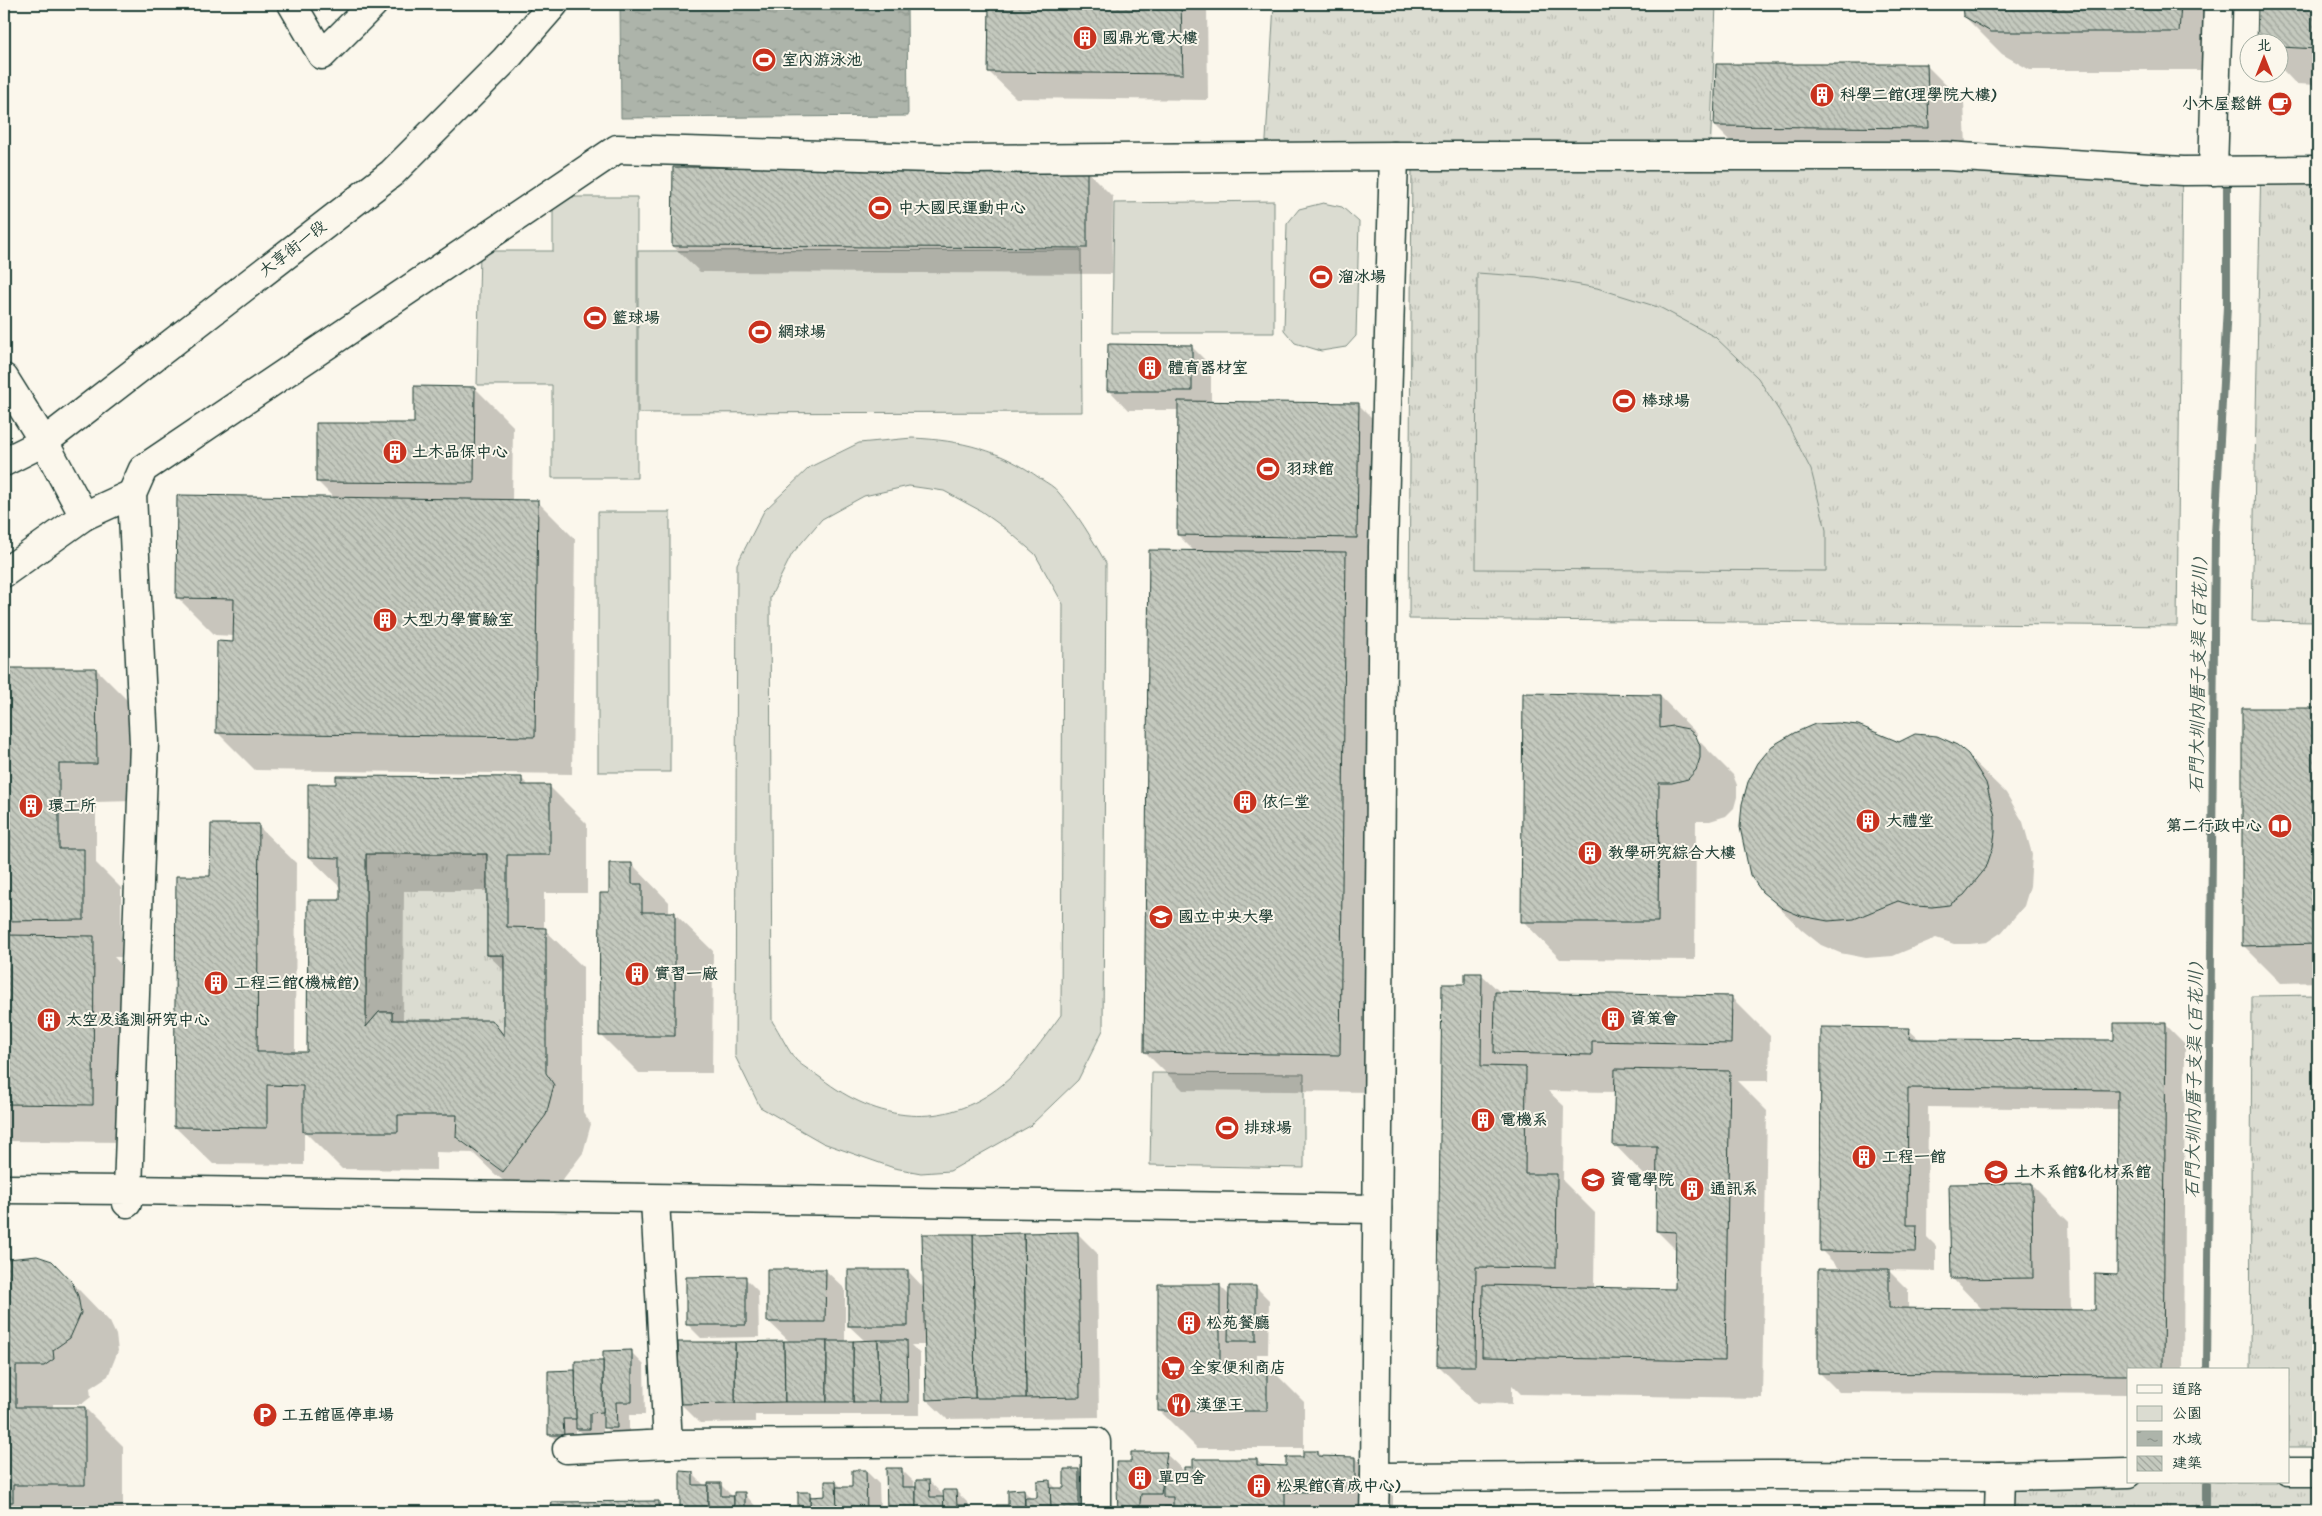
<svg xmlns="http://www.w3.org/2000/svg" width="2322" height="1516" viewBox="0 0 2322 1516" font-family="Mynerve,'LXGW WenKai TC',sans-serif">
<style>
.grass{fill:url(#grass-tufts);stroke:#7d8c82}
.green{fill:#dbdcd1;stroke:#7d8c82;fill-rule:evenodd}
.water{fill:url(#water-ripples);stroke:#74847b}
.shadow{fill:#0003;fill-rule:evenodd}
.lines{fill:none;stroke-linecap:round;stroke-linejoin:round}
.stream{stroke:#74847b;stroke-width:8}
.building{fill:url(#building-back-hatch);stroke:#1f3d34;fill-rule:evenodd}
.minor-casing{stroke:#1f3d34;stroke-width:31}
.minor{stroke:#fbf7ec;stroke-width:28}
.labels{text-anchor:middle;dominant-baseline:central;stroke-width:4;stroke-linejoin:round;paint-order:stroke}
.poi-label{font-size:16px;font-weight:bold;fill:#1f3d34;stroke:#fbf7ec;text-anchor:start}
.street-label{font-size:16px;fill:#1f3d34;stroke:#fbf7ec}
.water-label{font-size:18px;font-style:italic;fill:#425b52;stroke:#fbf7ec}
</style>
<defs>
<pattern id="grass-tufts" width="24" height="20" patternUnits="userSpaceOnUse" patternTransform="scale(1.25)"><rect width="24" height="20" fill="#dbdcd1"/><path d="M3 7l-1-3M5 7V3M7 7l1-3M15 17l-1-3M17 17v-4M19 17l1-3" fill="none" stroke="#bcbeb4"/></pattern>
<pattern id="water-ripples" width="26" height="14" patternUnits="userSpaceOnUse" patternTransform="scale(1.25)"><rect width="26" height="14" fill="#adb4aa"/><path d="M2 4q2-2 4 0t4 0M15 11q2-2 4 0t4 0" fill="none" stroke="#8c948b"/></pattern>
<pattern id="building-back-hatch" width="6" height="6" patternUnits="userSpaceOnUse" patternTransform="scale(1.25)"><rect width="6" height="6" fill="#c4c9be"/><path d="M-1 5l2 2M0 0l6 6M5-1l2 2" fill="none" stroke="#9fa49b"/></pattern>
</defs>
<rect width="100%" height="100%" fill="#fbf7ec"/>
<filter id="ink" filterUnits="userSpaceOnUse"><feTurbulence type="fractalNoise" baseFrequency=".02" numOctaves="2"/><feDisplacementMap in="SourceGraphic" scale="10" xChannelSelector="R" yChannelSelector="G"/><feConvolveMatrix kernelMatrix="1 2 1 2 8 2 1 2 1" color-interpolation-filters="sRGB"/></filter>
<g filter="url(#ink)">
<g class="grass">
<path d="M1274,4H1716L1710,156L1265,157Z"/>
<path d="M2261,160L2318,161V622L2252,621Z"/>
<path d="M1412,161L2182,165L2177,626L1409,619Z"/>
<path d="M366,854H487V955H504V1036L392,1020V1012H379L366,1027Z"/>
<path d="M2318,995V1447H2288V1370H2250L2252,996Z"/>
<path d="M2318,1473V1512H1999L2000,1476L2128,1482H2288Z"/>
</g>
<g class="green">
<path d="M553,197H637V478H552V385H477L480,251H553Z"/>
<path d="M1274,201V333H1112L1114,203Z"/>
<path d="M1323,203L1342,207L1359,222L1356,336L1346,347L1321,351L1295,343L1284,330L1287,224L1299,209Z"/>
<path d="M1081,250L1082,412L638,413V251Z"/>
<path d="M1477,273L1535,277L1597,288L1661,308L1715,337L1758,378L1787,423L1811,470L1826,530V571L1476,569Z"/>
<path d="M912,438C961,440 1001,450 1041,479C1047,483 1055,487 1059,493C1078,514 1092,539 1106,563L1103,1030L1078,1080L1030,1126L950,1171L921,1173L894,1168L823,1143L760,1107L735,1056L737,564L764,511L810,467L859,443ZM909,486L944,491L981,511L1006,529L1035,554L1063,604L1061,1015C1044,1038 1024,1067 1002,1085C944,1131 877,1122 821,1078C813,1072 803,1067 796,1060C787,1049 780,1033 772,1021L770,598L792,554L822,519L864,496Z"/>
<rect x="598" y="512" width="72" height="260"/>
<path d="M1152,1073L1304,1074V1168L1150,1165Z"/>
</g>
<path class="water" d="M620,4H907L908,116L621,118Z"/>
<g class="shadow">
<path d="M990,4H1207L1208,100L1016,98L989,72Z"/>
<path d="M1964,4H2220L2216,70H2030L2002,54L1964,16Z"/>
<path d="M2260,4H2318V85L2296,84L2280,67V42H2259Z"/>
<path d="M1926,65L1964,103L1967,166L1753,164L1715,126Z"/>
<path d="M1087,171L1113,197L1112,274L700,272L673,246Z"/>
<path d="M1191,346L1211,366V403L1358,404L1396,442L1394,575H1367L1383,591L1377,1092L1183,1090L1145,1052L1194,551L1178,535L1179,410H1128L1109,390Z"/>
<path d="M475,388L513,426L512,501H537L575,539L572,774L255,770L217,732L234,636L215,635L177,597L334,498L317,481Z"/>
<path d="M96,669L134,707V801L96,802V863L121,888V957H114L131,975L130,1142L4,1141V670Z"/>
<path d="M1660,696L1697,734V739L1733,775L1737,785V797L1734,808L1726,816L1710,821H1696L1695,960L1560,959L1523,921Z"/>
<path d="M2243,710H2318V982L2281,983L2243,945Z"/>
<path d="M1899,743L1967,755L2006,793L2023,822L2032,854L2030,886L2024,906L2002,932L1987,942L1970,944H1954L1936,938L1893,956L1866,958L1840,953L1821,945L1802,930L1763,892Z"/>
<path d="M521,778L529,786H549L587,824V893H544V929L583,967V1112L591,1124L583,1153L541,1208L496,1175L473,1153L436,1152V1170L342,1169L304,1131V1165L213,1164L175,1127L212,877L258,826L296,863L295,1053H308L342,902V889L309,857ZM404,891H489L488,955L505,971V1035L492,1021H403Z"/>
<path d="M632,864L669,902V913L675,914L713,951L712,1073H639L601,1035L610,894Z"/>
<path d="M1481,974L1501,993L1732,998L1770,1036L1769,1081H1737L1767,1111L1762,1398L1521,1394L1512,1385V1404L1476,1403L1438,1365L1466,986ZM1548,1091L1616,1092L1615,1145L1652,1183H1658L1657,1231L1677,1251L1676,1290L1594,1289L1595,1213L1563,1181L1564,1106Z"/>
<path d="M2165,1024L2185,1044L2183,1370H2128V1394L1839,1392L1819,1372L1841,1270L1821,1250L1909,1030L1920,1040L2115,1042ZM1928,1107L2119,1109L2118,1276L2096,1311H2071L2069,1222L2031,1184L1952,1278L1983,1310L1908,1309V1290L1888,1270L1936,1271V1246L1927,1237Z"/>
<path d="M1078,1234L1097,1253L1099,1417L947,1419L927,1400L926,1345H911L920,1354V1415H755V1422L700,1423L680,1403L790,1342L768,1321L825,1270L845,1289V1342L865,1341L849,1326L908,1271L924,1288Z"/>
<path d="M52,1262L110,1322L116,1335L118,1351L108,1376L90,1388L91,1397L82,1404H53V1408H85L123,1446V1512H4V1263L6,1265Z"/>
<path d="M745,1278L758,1291L759,1337L701,1338L688,1325Z"/>
<path d="M1219,1285L1230,1296L1256,1287L1269,1300L1268,1354H1257V1364H1266L1304,1402V1448H1197L1159,1410Z"/>
<path d="M631,1352L644,1365L645,1415H629V1440H618L603,1425V1441H591L580,1431H576V1447L563,1448L550,1434L549,1372H577Z"/>
<path d="M1318,1452L1323,1457L1355,1458L1393,1496V1512H1119L1117,1463H1133L1166,1454L1185,1472L1257,1460L1263,1467H1287Z"/>
<path d="M888,1469H901L914,1482V1488L929,1481L942,1494V1498L956,1491L969,1504V1508L973,1512H888Z"/>
<path d="M1079,1470L1092,1483V1512H998V1507H1010L1024,1491L1032,1499H1038L1050,1482L1057,1489H1065Z"/>
<path d="M866,1471L879,1484L880,1512H784V1509L799,1508L809,1493L814,1498L826,1497L836,1482L842,1488H853Z"/>
<path d="M681,1473H692L704,1485L720,1484L733,1497L744,1493L757,1508H761L766,1512H681Z"/>
<path d="M658,1502L668,1512H553V1503Z"/>
</g>
<g class="lines">
<g class="stream">
<path d="M2207,1370L2215,535L2227,306V175"/>
<path d="M2206,1512V1485"/>
</g>
</g>
<g class="building">
<path d="M989,4H1181L1183,74L988,72Z"/>
<path d="M1962,4H2181L2179,32H1991L1963,16Z"/>
<path d="M2258,4H2318V49L2280,47V42H2257Z"/>
<path d="M1716,64H1927L1929,128L1714,126Z"/>
<path d="M673,167L1087,169V248L672,246Z"/>
<path d="M1108,344L1192,345V391H1107Z"/>
<path d="M414,386L475,387L474,483L316,482V423H414Z"/>
<path d="M1178,401L1359,403L1357,538L1177,535Z"/>
<path d="M177,495L538,500L535,737L216,733L217,641L233,642L234,599L176,598Z"/>
<path d="M1149,550L1346,552L1340,1055L1144,1052Z"/>
<path d="M4,668H96L97,764H59V849H84V920L4,921Z"/>
<path d="M1523,693L1660,695V728L1673,726L1688,729L1696,736L1700,746V758L1696,770L1688,779L1672,783H1659L1658,922H1521Z"/>
<path d="M2242,708H2318V944L2242,946Z"/>
<path d="M1838,723L1858,725L1899,742L1915,734L1937,736L1957,745L1968,754L1986,783L1995,816V832L1993,847L1986,868L1964,895L1949,905L1932,907L1915,906L1898,901L1854,919L1828,921L1801,916L1782,908L1762,892L1750,875L1740,827L1742,804L1748,782L1758,763L1772,746L1794,733L1815,724Z"/>
<path d="M336,776L522,777V785H550V855H507V927L546,928V1073L554,1085L546,1115L503,1172L456,1137L457,1115H398V1132H303V1086L267,1085V1128L174,1127L176,876H210L211,824H259L257,1052H307L308,900H340V858L308,857V784H336ZM366,854H487V955H504V1036L492,1020H392V1012H379L366,1027Z"/>
<path d="M609,863H632V884H642V912H675V1036H599L600,893H609Z"/>
<path d="M4,935L94,936L93,1105L4,1104Z"/>
<path d="M1465,973H1482L1481,1066L1526,1067L1525,1174H1557L1556,1268L1476,1267L1475,1366H1437L1442,984H1465Z"/>
<path d="M1495,992L1732,996L1731,1044L1592,1041V1055L1494,1053Z"/>
<path d="M2114,1023H2166L2163,1370H2128V1375L1818,1373V1269H1889V1308L2095,1310V1274L2117,1275L2118,1090L1908,1088L1907,1225H1917L1916,1252L1820,1251L1821,1027L1910,1028L1909,1039L2114,1040Z"/>
<path d="M1615,1069L1730,1071L1725,1361L1482,1357L1483,1285L1675,1289L1676,1232L1656,1231L1657,1146H1613Z"/>
<path d="M2032,1183L2033,1278L1951,1279L1949,1184Z"/>
<path d="M1078,1232L1080,1397L1026,1398L1024,1233Z"/>
<path d="M1024,1233L1026,1398H975L973,1234Z"/>
<path d="M922,1234H973L975,1398L926,1400Z"/>
<path d="M37,1256L52,1261L72,1282L78,1296L81,1313L70,1338L53,1350L54,1359L44,1366H16V1407H85V1485H13V1502H4V1266L8,1259Z"/>
<path d="M767,1269H826L825,1322H767Z"/>
<rect x="848" y="1270" width="60" height="56"/>
<path d="M746,1276V1325H686V1277Z"/>
<path d="M1158,1284H1220V1363H1267V1411H1158Z"/>
<path d="M1229,1286H1256V1341H1228Z"/>
<path d="M878,1340L879,1402H853V1341Z"/>
<path d="M878,1340H907L908,1402H879Z"/>
<path d="M784,1341L785,1402L735,1403V1342Z"/>
<path d="M784,1341H827V1402H785Z"/>
<rect x="827" y="1341" width="26" height="61"/>
<path d="M678,1342H735V1403L679,1404Z"/>
<path d="M632,1350V1402H616L617,1428H603V1351Z"/>
<path d="M575,1361H603V1412L590,1413V1429H576Z"/>
<path d="M575,1370L576,1419H563L564,1435H548V1371Z"/>
<path d="M1303,1451H1318V1456L1355,1457V1492H1285V1511L1164,1512V1507H1173V1497H1163V1479H1184V1467H1193V1459H1257V1465L1286,1466V1457H1303Z"/>
<path d="M1131,1452H1167L1161,1494H1141L1139,1512H1118L1116,1462H1131Z"/>
<path d="M886,1468H902V1487H916V1512H887Z"/>
<path d="M1064,1469H1079V1512H1051L1050,1488H1064Z"/>
<path d="M852,1470H866L867,1512H837L836,1487H852Z"/>
<path d="M680,1471L693,1472V1485H708V1512H680Z"/>
<path d="M916,1480H929L930,1497H944V1512H916Z"/>
<path d="M1050,1480L1051,1512H1025V1498H1037V1481Z"/>
<path d="M825,1481H836L837,1512H810V1497L825,1496Z"/>
<path d="M708,1483H721V1496H734V1512H708Z"/>
<path d="M1024,1489L1025,1512H997L996,1505H1008V1490Z"/>
<path d="M943,1490H956L957,1505H968V1512H944Z"/>
<path d="M734,1492H745V1507H762V1512H734Z"/>
<path d="M798,1492H810V1512H783V1507H798Z"/>
<path d="M659,1501V1512H552L551,1502Z"/>
</g>
<g class="lines">
<defs>
<g id="minor">
<path d="M292,4L322,55L373,4"/>
<path d="M2213,171L2218,4"/>
<path d="M4,378L44,442L84,516"/>
<path d="M4,462L44,442L392,173L505,60L554,4"/>
<path d="M4,573L84,516L132,494"/>
<path d="M4,1189L128,1190L127,1203"/>
<path d="M1377,1209L128,1190L144,743L132,494L143,469L617,149L966,159L1394,156"/>
<path d="M668,1444L1096,1442V1512"/>
<path d="M567,1449L668,1444L655,1199"/>
<path d="M2288,1471H2318"/>
<path d="M2128,1473L2000,1476L1770,1475L1375,1477L1383,547L1394,156H1947L2183,171L2318,170"/>
<path d="M1374,1512L1375,1477"/>
<path d="M1999,1512L2000,1476"/>
</g>
</defs>
<use href="#minor" class="minor-casing"/>
<use href="#minor" class="minor"/>
</g>
</g>
<defs>
<symbol id="building-disc" viewBox="-11 -11 22 22"><circle r="9.5" fill="#c8321e" stroke="#fbf7ec"/><path d="M-4-6H4V6H1V3H-1V6H-4ZM-2.5-4.3h1.7v1.8h-1.7ZM.8-4.3h1.7v1.8H.8ZM-2.5-1h1.7V.8h-1.7ZM.8-1h1.7V.8H.8Z" fill="#fff"/></symbol>
<symbol id="stadium-disc" viewBox="-11 -11 22 22"><circle r="9.5" fill="#c8321e" stroke="#fbf7ec"/><path d="M0-5a6.5 5 0 1 0 0 10a6.5 5 0 1 0 0-10ZM-3.5-1.8h7v3.6h-7Z" fill="#fff"/></symbol>
<symbol id="cafe-disc" viewBox="-11 -11 22 22"><circle r="9.5" fill="#c8321e" stroke="#fbf7ec"/><path d="M-5.5-4.5H6V0H3Q3 3.5 0 3.5H-2.5Q-5.5 3.5-5.5 0ZM3-3.2v2h1.7v-2ZM-6 4.5H4V6H-6Z" fill="#fff"/></symbol>
<symbol id="library-disc" viewBox="-11 -11 22 22"><circle r="9.5" fill="#c8321e" stroke="#fbf7ec"/><path d="M-6-4Q-3-5.5-.7-3.5V5Q-3 3-6 4ZM6-4Q3-5.5 .7-3.5V5Q3 3 6 4Z" fill="#fff"/></symbol>
<symbol id="university-disc" viewBox="-11 -11 22 22"><circle r="9.5" fill="#c8321e" stroke="#fbf7ec"/><path d="M0-5L7-2L0 1L-7-2ZM-4 1L0 2.5L4 1V4Q0 6-4 4Z" fill="#fff"/></symbol>
<symbol id="supermarket-disc" viewBox="-11 -11 22 22"><circle r="9.5" fill="#c8321e" stroke="#fbf7ec"/><path d="M-6-5.5h2.5l.6 2H6L4.5 2H-2.5L-4.4-4H-6ZM-1.5 3.2a1.3 1.3 0 1 0 .1 0ZM3 3.2a1.3 1.3 0 1 0 .1 0Z" fill="#fff"/></symbol>
<symbol id="restaurant-disc" viewBox="-11 -11 22 22"><circle r="9.5" fill="#c8321e" stroke="#fbf7ec"/><path d="M-5-6h1v4h1v-4h1v4h1v-4h1v5L-1.5 .5V6h-2V.5L-5-1ZM5-6V6H3V1.5H1.5Q1.5-4 5-6Z" fill="#fff"/></symbol>
<symbol id="parking-disc" viewBox="-11 -11 22 22"><circle r="9.5" fill="#c8321e" stroke="#fbf7ec"/><path d="M-3.5-5.5H1a3.5 3.5 0 0 1 0 7H-1V5.5H-3.5ZM-1-3.4V-.6H.8a1.4 1.4 0 0 0 0-2.8Z" fill="#fff"/></symbol>
</defs>
<g fill-rule="evenodd">
<use href="#building-disc" x="1071" y="24" width="28" height="28"/>
<use href="#stadium-disc" x="750" y="46" width="28" height="28"/>
<use href="#building-disc" x="1808" y="81" width="28" height="28"/>
<use href="#cafe-disc" x="2266" y="90" width="28" height="28"/>
<use href="#stadium-disc" x="866" y="194" width="28" height="28"/>
<use href="#stadium-disc" x="1307" y="263" width="28" height="28"/>
<use href="#stadium-disc" x="581" y="304" width="28" height="28"/>
<use href="#stadium-disc" x="746" y="318" width="28" height="28"/>
<use href="#building-disc" x="1136" y="354" width="28" height="28"/>
<use href="#stadium-disc" x="1610" y="387" width="28" height="28"/>
<use href="#building-disc" x="381" y="438" width="28" height="28"/>
<use href="#stadium-disc" x="1254" y="455" width="28" height="28"/>
<use href="#building-disc" x="371" y="606" width="28" height="28"/>
<use href="#building-disc" x="1231" y="788" width="28" height="28"/>
<use href="#building-disc" x="17" y="792" width="28" height="28"/>
<use href="#building-disc" x="1854" y="807" width="28" height="28"/>
<use href="#library-disc" x="2266" y="812" width="28" height="28"/>
<use href="#building-disc" x="1576" y="839" width="28" height="28"/>
<use href="#university-disc" x="1147" y="903" width="28" height="28"/>
<use href="#building-disc" x="623" y="960" width="28" height="28"/>
<use href="#building-disc" x="202" y="969" width="28" height="28"/>
<use href="#building-disc" x="1599" y="1005" width="28" height="28"/>
<use href="#building-disc" x="35" y="1006" width="28" height="28"/>
<use href="#building-disc" x="1469" y="1106" width="28" height="28"/>
<use href="#stadium-disc" x="1213" y="1114" width="28" height="28"/>
<use href="#building-disc" x="1850" y="1143" width="28" height="28"/>
<use href="#university-disc" x="1982" y="1158" width="28" height="28"/>
<use href="#university-disc" x="1579" y="1166" width="28" height="28"/>
<use href="#building-disc" x="1678" y="1175" width="28" height="28"/>
<use href="#building-disc" x="1175" y="1309" width="28" height="28"/>
<use href="#supermarket-disc" x="1159" y="1354" width="28" height="28"/>
<use href="#restaurant-disc" x="1165" y="1391" width="28" height="28"/>
<use href="#parking-disc" x="251" y="1401" width="28" height="28"/>
<use href="#building-disc" x="1126" y="1464" width="28" height="28"/>
<use href="#building-disc" x="1245" y="1472" width="28" height="28"/>
</g>
<g class="labels">
<g class="poi-label">
<text x="1102" y="38">國鼎光電大樓</text>
<text x="782" y="60">室內游泳池</text>
<text x="1840" y="95">科學二館(理學院大樓)</text>
<text x="2262" y="104" text-anchor="end">小木屋鬆餅</text>
<text x="898" y="208">中大國民運動中心</text>
<text x="1338" y="277">溜冰場</text>
<text x="612" y="318">籃球場</text>
<text x="778" y="332">網球場</text>
<text x="1168" y="368">體育器材室</text>
<text x="1642" y="401">棒球場</text>
<text x="412" y="452">土木品保中心</text>
<text x="1286" y="469">羽球館</text>
<text x="402" y="620">大型力學實驗室</text>
<text x="1262" y="802">依仁堂</text>
<text x="48" y="806">環工所</text>
<text x="1886" y="821">大禮堂</text>
<text x="2262" y="826" text-anchor="end">第二行政中心</text>
<text x="1608" y="853">教學研究綜合大樓</text>
<text x="1178" y="917">國立中央大學</text>
<text x="654" y="974">實習一廠</text>
<text x="234" y="983">工程三館(機械館)</text>
<text x="1630" y="1019">資策會</text>
<text x="66" y="1020">太空及遙測研究中心</text>
<text x="1500" y="1120">電機系</text>
<text x="1244" y="1128">排球場</text>
<text x="1882" y="1157">工程一館</text>
<text x="2014" y="1172">土木系館&amp;化材系館</text>
<text x="1610" y="1180">資電學院</text>
<text x="1710" y="1189">通訊系</text>
<text x="1206" y="1323">松苑餐廳</text>
<text x="1190" y="1368">全家便利商店</text>
<text x="1196" y="1405">漢堡王</text>
<text x="282" y="1415">工五館區停車場</text>
<text x="1158" y="1478">單四舍</text>
<text x="1276" y="1486">松果館(育成中心)</text>
</g>
<g class="street-label">
<text transform="translate(293 249) rotate(-38)">大享街一段</text>
</g>
<g class="water-label">
<text transform="translate(2199 676) rotate(-89)">石門大圳內厝子支渠 (百花川)</text>
<text transform="translate(2195 1081) rotate(-89)">石門大圳內厝子支渠 (百花川)</text>
</g>
</g>
<rect width="2322" height="1516" fill="none" stroke="#fbf7ec" stroke-width="20"/>
<rect x="10" y="10" width="2302" height="1496" fill="none" stroke="#1f3d34" stroke-width="2" filter="url(#ink)"/>
<rect x="2127" y="1368" width="162" height="115" fill="#fbf7ec" stroke="#a3ada2"/>
<rect x="2137" y="1385" width="25" height="8" fill="#fbf7ec" stroke="#a3ada2"/>
<text x="2172" y="1394" font-size="15" fill="#1f3d34">道路</text>
<rect x="2137" y="1406" width="25" height="15" fill="#dbdcd1" stroke="#a3ada2"/>
<text x="2172" y="1418" font-size="15" fill="#1f3d34">公園</text>
<rect x="2137" y="1431" width="25" height="15" fill="url(#water-ripples)" stroke="#a3ada2"/>
<text x="2172" y="1444" font-size="15" fill="#1f3d34">水域</text>
<rect x="2137" y="1456" width="25" height="15" fill="url(#building-back-hatch)" stroke="#a3ada2"/>
<text x="2172" y="1468" font-size="15" fill="#1f3d34">建築</text>
<g transform="translate(2264 58)"><circle r="24" fill="#fbf7ec" stroke="#a3ada2"/>
<path d="M0-4L9 19L0 12L-9 19Z" fill="#c8321e"/>
<text y="-8" font-size="14" font-weight="bold" text-anchor="middle" fill="#1f3d34">北</text>
</g>
</svg>
